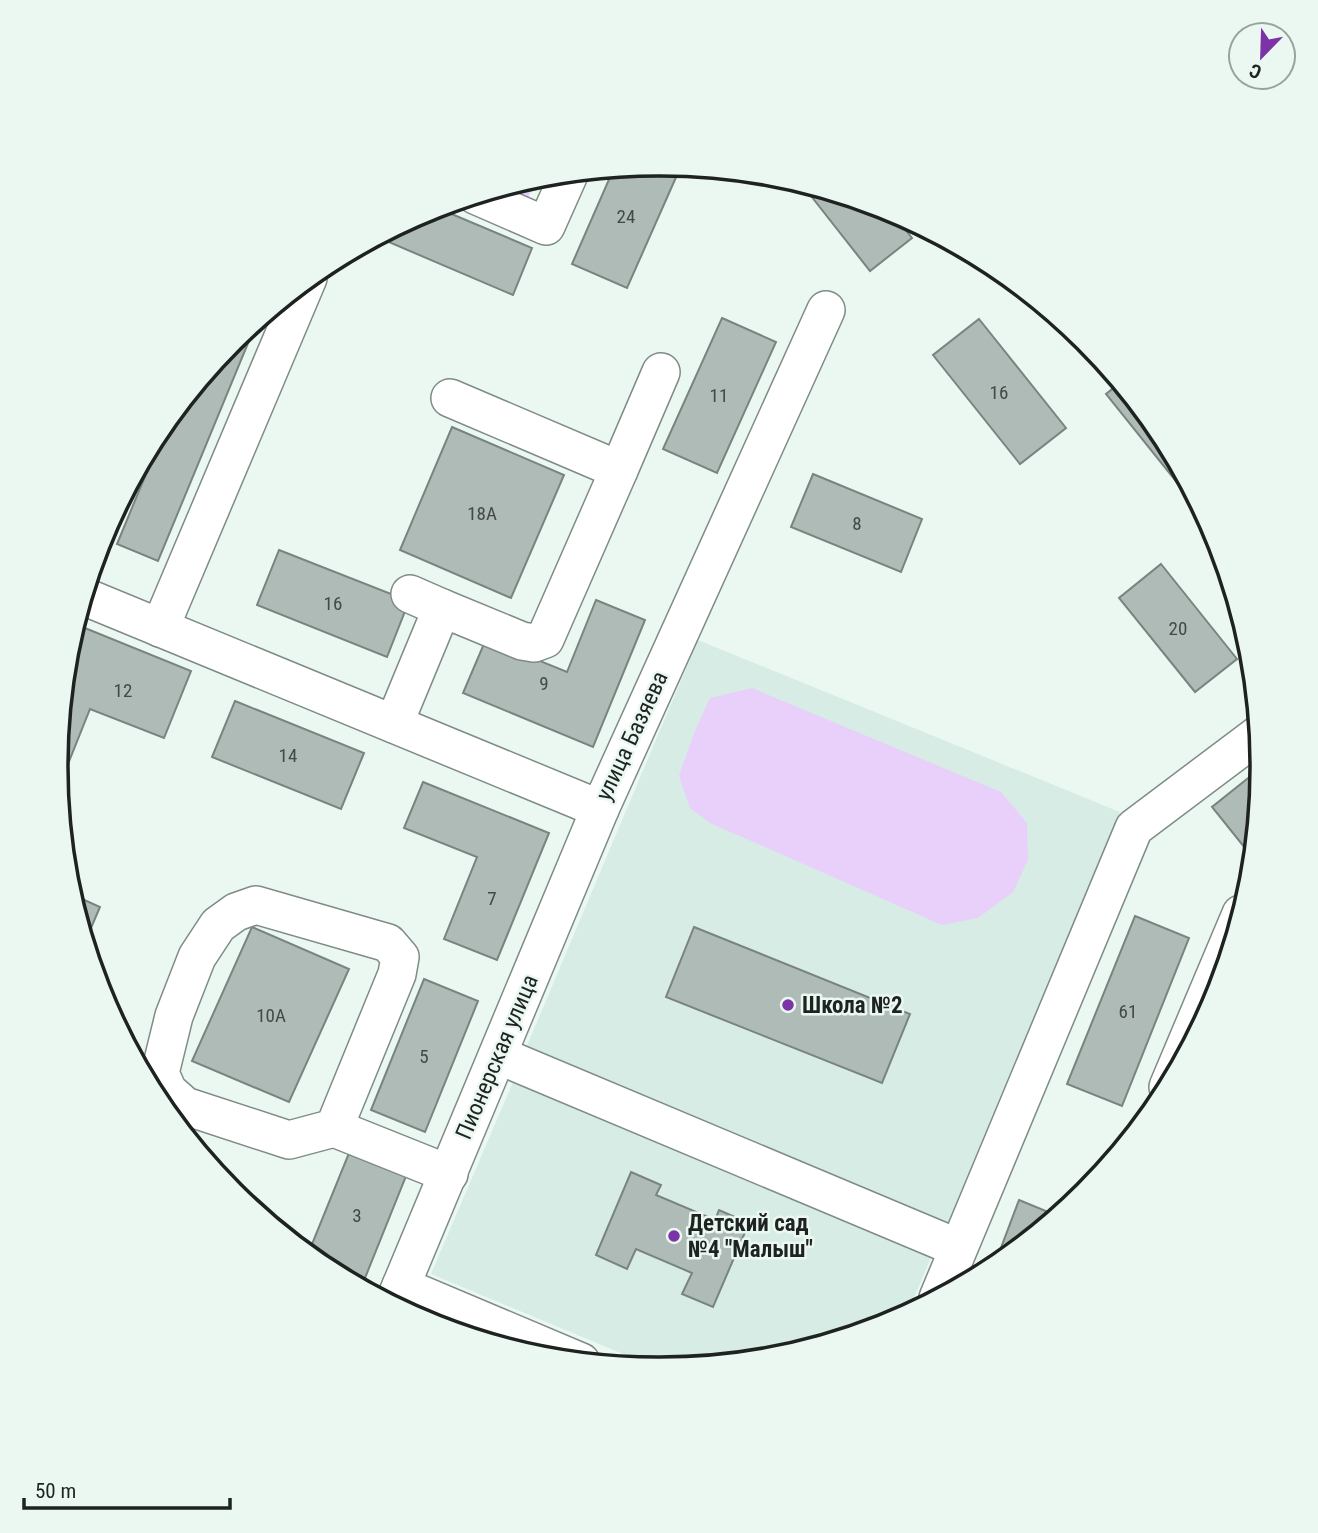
<svg xmlns="http://www.w3.org/2000/svg" width="1318" height="1533" viewBox="0 0 1318 1533" font-family="'Roboto Condensed',sans-serif">
<style>
.built{fill:#d7ece4}
.green{fill:#e8d0fb}
.building{fill:#afbbb6;stroke:#798480;stroke-width:2}
.lines{fill:none;stroke-linecap:round;stroke-linejoin:round}
.minor-casing{stroke:#7f8b87;stroke-width:40}
.minor{stroke:#fff;stroke-width:37}
.poi-dot{fill:#7b33a6;stroke:#ebf8f2;stroke-width:2.5}
.labels{text-anchor:middle;dominant-baseline:central;stroke-width:5;stroke-linejoin:round;paint-order:stroke}
.number-label{font-size:19px;fill:#424946}
.street-label{font-size:23px;fill:#1e2321;stroke:#ebf8f2}
.poi-label{font-size:23px;font-weight:bold;fill:#1e2321;stroke:#ebf8f2;text-anchor:start}
.rim{fill:none;stroke:#1e2321;stroke-width:3.5}
</style>
<rect width="100%" height="100%" fill="#ebf8f2"/>
<g class="built">
<path d="M698,640L1120,812L948,1226L526,1048Z"/>
<path d="M516,1075L933,1253L907,1314L889,1324L776,1358L659,1369L431,1274Z"/>
</g>
<g class="green">
<path d="M537,176L528,198L502,187Z"/>
<path d="M752,688L1001,792L1027,823L1028,860L1013,892L978,918L942,925L710,823L690,808L679,776L694,733L710,698Z"/>
</g>
<g class="building">
<path d="M659,164L681,166L627,288L572,264L614,168Z"/>
<path d="M800,182L889,209L912,238L870,271Z"/>
<path d="M435,207L532,248L513,295L377,237Z"/>
<path d="M722,318L776,342L717,473L663,449Z"/>
<path d="M258,319L158,561L117,544L170,416L233,340Z"/>
<path d="M979,319L1066,428L1020,464L933,355Z"/>
<path d="M1120,383L1161,432L1207,520L1106,394Z"/>
<path d="M452,427L564,475L511,598L400,550Z"/>
<path d="M813,474L922,519L901,572L791,527Z"/>
<path d="M279,550L409,601L387,657L257,605Z"/>
<path d="M1161,564L1237,659L1195,692L1119,598Z"/>
<path d="M596,600L645,620L593,747L463,693L486,639L567,672Z"/>
<path d="M75,624L191,671L164,738L90,709L58,789L56,766L68,648Z"/>
<path d="M235,701L364,753L341,809L212,757Z"/>
<path d="M1262,767L1255,840L1245,848L1212,807Z"/>
<path d="M423,782L549,833L497,960L444,939L477,857L404,828Z"/>
<path d="M71,894L100,907L85,942Z"/>
<path d="M1135,916L1189,938L1122,1106L1067,1084Z"/>
<path d="M252,927L349,969L289,1102L192,1061Z"/>
<path d="M694,927L910,1014L882,1083L666,997Z"/>
<path d="M424,979L478,1001L425,1132L371,1110Z"/>
<path d="M349,1153L406,1176L361,1288L324,1268L308,1254Z"/>
<path d="M631,1172L661,1185L656,1195L715,1220L719,1210L749,1223L713,1307L682,1294L692,1273L636,1249L627,1269L596,1255Z"/>
<path d="M1019,1200L1058,1216L993,1269Z"/>
</g>
<g class="lines">
<defs>
<g id="minor">
<path d="M475,195L546,226L570,172"/>
<path d="M619,470L661,372"/>
<path d="M410,594L442,608"/>
<path d="M83,596L600,809L826,310"/>
<path d="M160,628L308,278"/>
<path d="M394,724L442,608L522,641L534,643L545,639L619,470L450,398"/>
<path d="M498,1055L958,1248"/>
<path d="M1168,1087L1241,914"/>
<path d="M334,1128L397,974L400,957L388,943L256,905L236,912L218,925L197,957L174,1016L160,1073L168,1091L185,1106L289,1140L334,1128L449,1174"/>
<path d="M401,1286L581,1362"/>
<path d="M938,1298L1134,828L1259,734"/>
<path d="M393,1305L600,809"/>
</g>
</defs>
<use href="#minor" class="minor-casing"/>
<use href="#minor" class="minor"/>
</g>
<g class="poi-dot">
<circle cx="788" cy="1005" r="7"/>
<circle cx="674" cy="1236" r="7"/>
</g>
<g class="labels">
<g class="number-label">
<text x="626" y="216">24</text>
<text x="999" y="392">16</text>
<text x="719" y="395">11</text>
<text x="482" y="513">18А</text>
<text x="857" y="523">8</text>
<text x="333" y="603">16</text>
<text x="1178" y="628">20</text>
<text x="544" y="683">9</text>
<text x="123" y="690">12</text>
<text x="288" y="755">14</text>
<text x="492" y="898">7</text>
<text x="1128" y="1011">61</text>
<text x="271" y="1015">10А</text>
<text x="424" y="1056">5</text>
<text x="357" y="1215">3</text>
</g>
<g class="street-label">
<text transform="translate(632 736) rotate(-65)">улица Базяева</text>
<text transform="translate(497 1057) rotate(-67)">Пионерская улица</text>
</g>
<g class="poi-label">
<text x="802" y="1005">Школа №2</text>
<text x="688" y="1223">Детский сад<tspan x="688" dy="26">№4 "Малыш"</tspan></text>
</g>
</g>
<path d="M0 0H1318V1533H0ZM658 176H660A590 590 0 0 1 1250 766V767A590 590 0 0 1 660 1357H658A590 590 0 0 1 68 767V766A590 590 0 0 1 658 176Z" fill="#ebf8f2" fill-rule="evenodd"/>
<path class="rim" d="M658 176H660A590 590 0 0 1 1250 766V767A590 590 0 0 1 660 1357H658A590 590 0 0 1 68 767V766A590 590 0 0 1 658 176Z"/>
<g transform="translate(1262 56) rotate(203)"><circle r="33" fill="#ebf8f2" stroke="#99a39e" stroke-width="2"/>
<path d="M0-5L12 26L0 18L-12 26Z" fill="#7b33a6"/>
<text y="-10" font-size="19" font-weight="bold" text-anchor="middle" fill="#1e2321">С</text>
</g>
<path d="M24 1498v10h206v-10" fill="none" stroke="#1e2321" stroke-width="3.5"/>
<text x="35" y="1498" font-size="21" fill="#1e2321" stroke="#ebf8f2" stroke-width="5" paint-order="stroke">50 m</text>
</svg>
